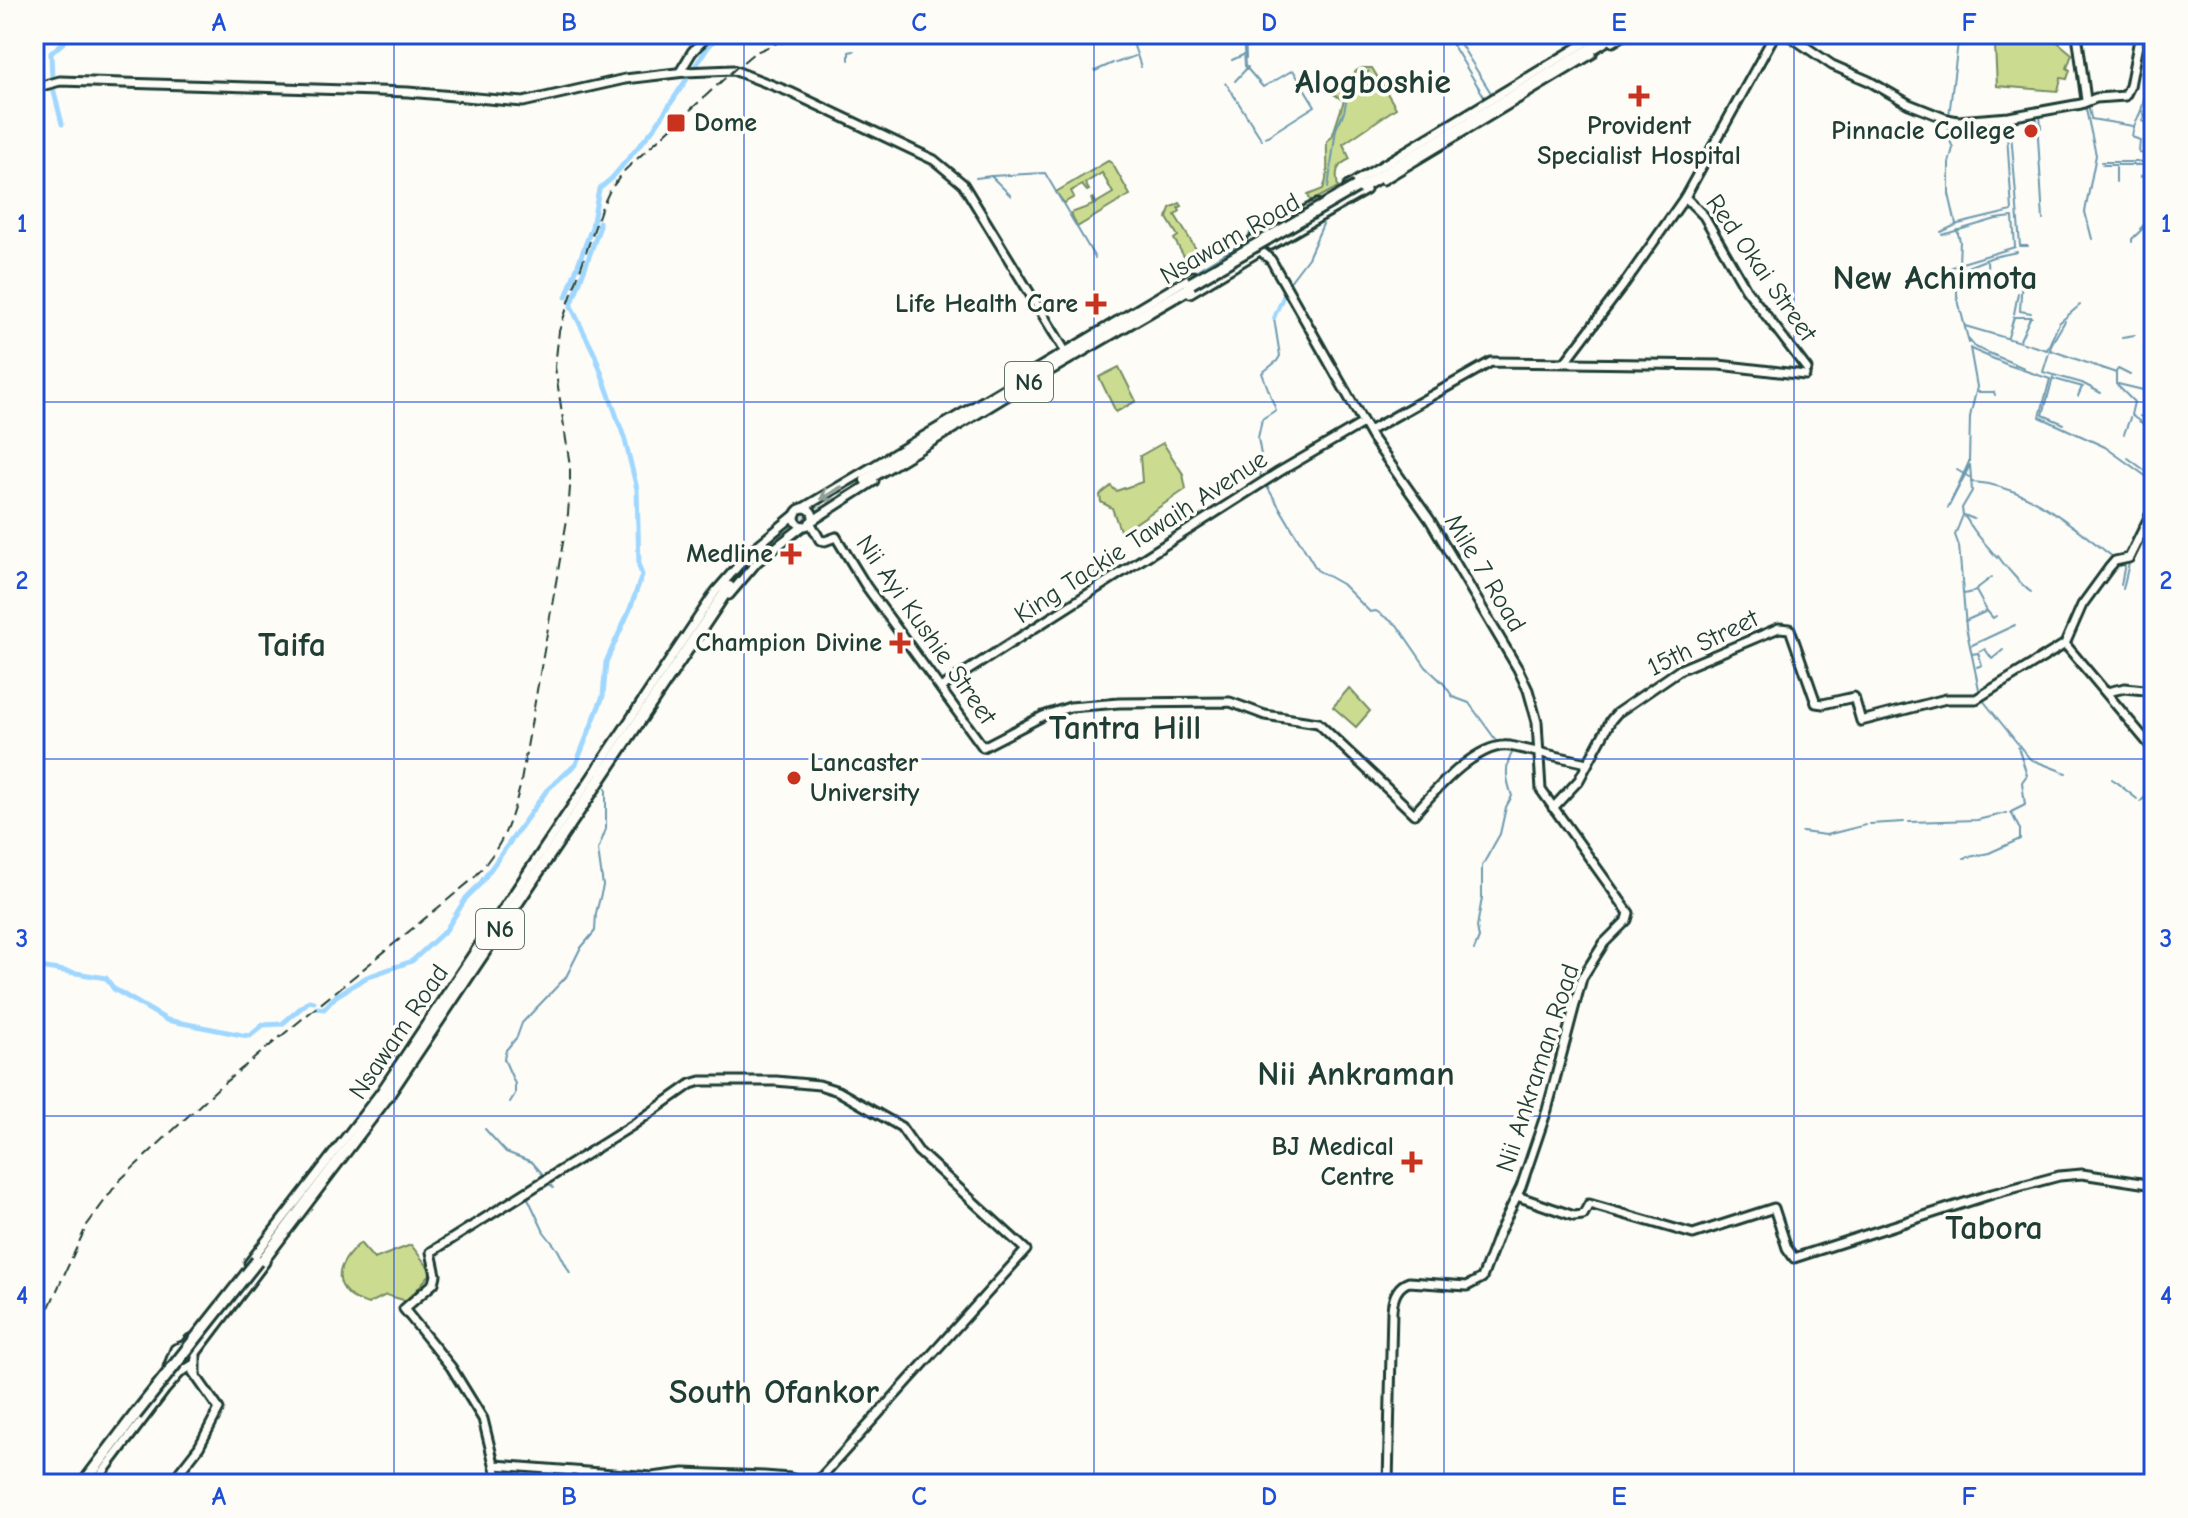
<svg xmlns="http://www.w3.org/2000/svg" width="2188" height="1518" viewBox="0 0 2188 1518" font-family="'Comic Neue',sans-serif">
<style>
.green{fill:#cbdc91;stroke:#758c62;stroke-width:2}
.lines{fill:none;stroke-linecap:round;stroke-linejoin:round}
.stream{stroke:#6c99ae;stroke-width:2}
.canal{stroke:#9fd7ff;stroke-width:4}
.river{stroke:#9fd7ff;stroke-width:5}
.highway-tunnel{stroke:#d1d6d0;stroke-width:10;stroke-dasharray:10 5;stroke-linecap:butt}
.secondary-casing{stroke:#1f3d34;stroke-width:13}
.highway-casing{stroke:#1f3d34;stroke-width:16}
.secondary{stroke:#fdfcf7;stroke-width:7}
.highway{stroke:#fdfcf7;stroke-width:10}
.rail{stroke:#1f3d34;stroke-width:2;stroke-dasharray:12 6;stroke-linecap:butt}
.highway-bridge-casing{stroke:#1f3d34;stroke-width:16;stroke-linecap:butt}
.highway-bridge{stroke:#fdfcf7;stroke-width:10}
.oneway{stroke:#8e9c96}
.grid{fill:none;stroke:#1d4ed8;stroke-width:2;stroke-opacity:0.55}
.poi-dot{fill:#c8321e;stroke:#fdfcf7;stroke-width:3}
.labels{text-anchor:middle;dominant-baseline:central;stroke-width:7;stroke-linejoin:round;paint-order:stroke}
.shield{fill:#fdfcf7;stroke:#62766e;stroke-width:2}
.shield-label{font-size:24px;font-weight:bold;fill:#1f3d34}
.poi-label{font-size:26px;font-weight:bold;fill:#1f3d34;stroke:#fdfcf7;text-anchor:end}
.street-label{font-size:26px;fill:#1f3d34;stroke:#fdfcf7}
.district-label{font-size:34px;font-weight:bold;fill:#1f3d34;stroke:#fdfcf7}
.neatline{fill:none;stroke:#1d4ed8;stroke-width:3}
.grid-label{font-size:26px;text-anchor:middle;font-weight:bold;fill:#1d4ed8}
</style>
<rect width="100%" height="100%" fill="#fdfcf7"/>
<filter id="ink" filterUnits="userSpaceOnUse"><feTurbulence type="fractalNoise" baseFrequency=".0125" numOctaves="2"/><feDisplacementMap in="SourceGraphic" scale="16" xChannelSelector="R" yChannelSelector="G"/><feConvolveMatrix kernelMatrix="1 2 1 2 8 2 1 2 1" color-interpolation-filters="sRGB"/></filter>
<g filter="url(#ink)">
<g class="green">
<path d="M2008,34H2048L2072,54L2067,68L2070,70L2067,79L2061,78L2058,91L1997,86L1995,46Z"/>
<path d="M1362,68H1372L1396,108L1343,144L1350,159C1336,165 1335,172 1338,187L1314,200H1310L1308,195L1323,189C1330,174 1326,158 1327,141L1332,137L1346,94L1341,99L1328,90L1342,80L1350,79L1356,71Z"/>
<path d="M1108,161L1112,163L1130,195L1077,227L1071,213L1093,205L1091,198L1096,205L1093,197L1096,203L1113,193L1102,173L1085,183L1089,190L1087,191L1082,185L1071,191L1074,197L1064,203L1056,192Z"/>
<path d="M1180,203L1182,206L1178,208L1180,211L1175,215L1202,259L1190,267L1174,239L1178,236L1167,218L1170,208Z"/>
<path d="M1119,367L1136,401L1116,412L1099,377Z"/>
<path d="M1163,443L1183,474L1186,489L1121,533L1112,508L1101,502L1100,495L1111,486L1116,491L1142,482L1140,456Z"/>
<path d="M1349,688L1370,711L1356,727L1333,707Z"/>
<path d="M360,1243L374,1259L411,1245L432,1272L407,1301L386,1295L368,1304C363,1302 353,1299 349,1295C329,1276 345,1257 360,1243Z"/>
</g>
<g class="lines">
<g class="stream">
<path d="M1130,34L1141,67"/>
<path d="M1243,34L1245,66L1263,87L1270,83"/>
<path d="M1245,34L1246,58"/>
<path d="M1446,34L1485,98L1483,102"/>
<path d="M1454,34L1491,93L1496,94"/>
<path d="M847,40L849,34"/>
<path d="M782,43L801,34"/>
<path d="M2141,43L2154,48"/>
<path d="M2140,47L2154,51"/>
<path d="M849,60V52L854,51"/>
<path d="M1232,60L1243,55"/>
<path d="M1116,63L1135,56"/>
<path d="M2154,64C2143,82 2146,101 2140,113C2136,122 2133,126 2132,137L2140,140L2139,153L2146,154L2147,173L2152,176L2154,189"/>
<path d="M1095,71L1113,63"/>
<path d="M2135,71L2148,74"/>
<path d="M1235,81L1248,67"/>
<path d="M1226,83L1262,140"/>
<path d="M2108,101L2125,98"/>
<path d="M2088,104L2091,118"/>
<path d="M2085,105L2096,155L2085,212L2092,239"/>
<path d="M2142,111L2145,116L2142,121L2151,125"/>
<path d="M2040,114L2041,128"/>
<path d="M2034,115L2037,120L2043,220"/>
<path d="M1949,116L1959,34"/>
<path d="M2010,119L2020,246H2028"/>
<path d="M2091,119L2133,126"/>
<path d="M1949,126L1948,136L1953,148L1949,163V194L1956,224"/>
<path d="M1266,137L1315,106L1293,70L1271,83"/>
<path d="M2101,162H2154"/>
<path d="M2102,165H2145"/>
<path d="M991,176L1045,173L1095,258"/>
<path d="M2140,177L2147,174"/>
<path d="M976,178L991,176L1011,196"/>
<path d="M2116,182V168"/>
<path d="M1328,188L1336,129L1344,112L1348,92L1369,71"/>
<path d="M1319,201L1345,186"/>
<path d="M594,219L596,218"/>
<path d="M1247,220L1256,230L1261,232"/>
<path d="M2140,229L2154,214"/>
<path d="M1957,230L1960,241L1959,263"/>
<path d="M1941,232L1958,224L2012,211L2006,119"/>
<path d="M1942,235L1996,219L2013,217L2015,247L1959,264L1946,270"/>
<path d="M2132,242V239L2154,218"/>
<path d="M1987,262L1989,288"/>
<path d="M1960,269L1963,279L1957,289V296L1969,343"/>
<path d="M1962,269L1993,257L2017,252"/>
<path d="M2148,269L2154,282"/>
<path d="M1190,274L1247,240L1250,232"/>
<path d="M2022,277L2020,311L2031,313"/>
<path d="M1289,283L1308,258L1323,224"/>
<path d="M2014,314L2018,293"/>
<path d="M2065,321L2052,343L2043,372L2082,383L2101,393"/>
<path d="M1965,326L2047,350L2059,323L2080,305"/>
<path d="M2008,337L2014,317H2032"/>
<path d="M2122,337L2135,335"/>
<path d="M1969,340L1975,347L2024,368"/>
<path d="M2020,340L2030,318"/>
<path d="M1067,347L1112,320"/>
<path d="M1970,348L1977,387L1970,417L1969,462L1948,508L1970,465L1972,491L1962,508L1963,515L1955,535L1959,546L1966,627L1980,694"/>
<path d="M1971,349L2008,365L2050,379L2040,417L2105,447L2154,482"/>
<path d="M2050,350L2116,373V384L2134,402L2131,415L2154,432"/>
<path d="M2116,372L2118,369L2130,375"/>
<path d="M2053,377L2043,415L2064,424"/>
<path d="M2054,379L2083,387"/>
<path d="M2118,384L2143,390"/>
<path d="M1978,392H1994L1995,395"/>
<path d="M2078,396L2082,387"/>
<path d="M2140,416L2150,420"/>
<path d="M2124,434L2130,418"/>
<path d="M2128,458L2154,477"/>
<path d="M1957,470L1969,477"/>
<path d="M1262,479L1256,465L1261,455L1258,438L1262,419L1276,410L1262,373L1277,361L1280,356L1274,318"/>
<path d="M1971,482C2027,485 2072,525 2114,558"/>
<path d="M1266,485L1317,570L1342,584L1370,612L1376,611L1397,625L1426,667L1444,684L1453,697L1469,703L1498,743"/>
<path d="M1964,515L1974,519"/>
<path d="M1965,517C1968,520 1969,524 1972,527C1978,537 1989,547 1997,558"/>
<path d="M1998,556C2004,565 2023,587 2031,592"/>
<path d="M2121,585L2125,563"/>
<path d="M2123,589L2130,559"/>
<path d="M1975,590L1992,577"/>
<path d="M1964,594L1976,591L1987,611"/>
<path d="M1965,621L1987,611L1993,618L1996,616"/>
<path d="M1970,646L2015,625"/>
<path d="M1978,653L1985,649L1992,659L2003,650"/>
<path d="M1972,654L1978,653L1982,665L1977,667"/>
<path d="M1982,699L2030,759L2066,773"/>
<path d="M2018,747L2027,775L2022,782L2025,805L2011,812L2019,828"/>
<path d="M2112,779L2137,799"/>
<path d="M2141,801L2151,791L2154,794"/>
<path d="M1909,822L1977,820L2007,813"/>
<path d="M1870,824L1904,822"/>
<path d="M1802,832L1826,835L1866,825"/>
<path d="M1964,858L1989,853L2020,839V829"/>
<path d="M1474,950L1479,938L1477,927L1482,898V866L1500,834L1506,807L1512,796C1506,779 1504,767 1513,751L1505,749"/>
<path d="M510,1102L515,1094V1084L504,1059L506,1050L517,1037L522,1023L566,977L580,949L595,931L596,913L603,886L598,850L606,829V789"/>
<path d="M485,1129L506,1152L532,1162L545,1177"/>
<path d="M553,1188L549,1183L527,1196L544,1232L558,1250L570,1273"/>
</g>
<path class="canal" d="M1274,318L1289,283"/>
<g class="river">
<path d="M52,80L51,53L73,34"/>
<path d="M52,84L62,124"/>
<path d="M566,297L592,227L599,189L611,179L655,127L710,44L721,34"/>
<path d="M34,966L106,978L114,989L167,1020L242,1035L250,1036L263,1025L282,1024L309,1001L314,1002"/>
<path d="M317,1008L324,1009L336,996L367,977L412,961L446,930L466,898L480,884L547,790L576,764L603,696L606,662L630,609L642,575L639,566L637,489L625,440L595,355L571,306L599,229V222"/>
</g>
<path class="highway-tunnel" d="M733,576L782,530L865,477"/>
<defs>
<g id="secondary">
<path d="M1787,34L1832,65L1869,81L1909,104L1947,119L1958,121L2009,117L2081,104L2096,98L2125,96L2130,86L2140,34"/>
<path d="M2077,34L2086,100"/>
<path d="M1613,42L1626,34"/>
<path d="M680,72L692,52L709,34"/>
<path d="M34,88L60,81L408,92L523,102L625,79L685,72L733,70L790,92L934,160L963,184L1065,351"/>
<path d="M1383,180L1592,54"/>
<path d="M1348,186L1600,34"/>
<path d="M1685,197L1704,216L1746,289L1807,369"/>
<path d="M1271,245L1366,190"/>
<path d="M1246,246L1256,237L1317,204"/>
<path d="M1263,253L1271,260L1372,438L1430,520L1518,669L1528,690L1537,722L1541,790L1629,913L1627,920L1604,943L1582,978L1547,1110L1521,1187L1499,1233L1482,1278L1467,1286L1409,1282C1397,1286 1393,1298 1392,1310L1388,1484"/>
<path d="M1190,293L1258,252"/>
<path d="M1566,361L1622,287L1685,197L1775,34"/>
<path d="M1369,431L1491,362L1719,365L1805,375"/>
<path d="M803,508L1193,276"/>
<circle cx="804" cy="517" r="9"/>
<path d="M812,521L874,481"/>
<path d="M810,522L820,540L825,541L836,537L866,586L983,747L1043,716L1070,707L1119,703L1230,702L1265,715L1318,723L1414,814C1434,792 1477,741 1510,746L1587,763"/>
<path d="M729,595L757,562L803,526"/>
<path d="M2065,644L2082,605L2109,568L2115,561L2129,558L2154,507"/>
<path d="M2065,644L2154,750"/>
<path d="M942,687L1279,472L1363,423"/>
<path d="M2107,692L2125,688L2154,691"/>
<path d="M1553,808L1579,780L1611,720L1617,713L1681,669L1779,628L1790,629L1816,703L1823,704L1854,697L1861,721L1946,699H1976L2065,644"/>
<path d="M1517,1196L1574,1216L1583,1215L1589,1204L1693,1234L1774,1208L1787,1248L1794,1258L1992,1194L2059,1176L2082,1174L2154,1185"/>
<path d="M249,1263L380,1093L716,591L752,550L796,514"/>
<path d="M168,1367L175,1349L185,1345L190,1339"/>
<path d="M196,1375V1353L265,1262"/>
<path d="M495,1465L652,1477L684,1473L764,1476L790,1478L806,1484"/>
<path d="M94,1484L165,1390L180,1373L194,1364"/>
<path d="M170,1484L199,1447L219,1409L193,1372"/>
<path d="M499,1484L483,1419L451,1367L404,1309L434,1283L436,1275L431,1252L633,1125L691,1084L701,1081H776L819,1085L838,1091L901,1127L918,1151L1026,1250L815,1484"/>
<path d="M1278,1484H1288"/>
</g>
<g id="highway">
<path d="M1357,190L1616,34"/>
<path d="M866,480L1019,387L1193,286"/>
<path d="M260,1264L386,1098L729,587"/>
<path d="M83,1484L135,1415"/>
</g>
</defs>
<use href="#secondary" class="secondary-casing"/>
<use href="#highway" class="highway-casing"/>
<use href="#secondary" class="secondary"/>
<use href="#highway" class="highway"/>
<path class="rail" d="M34,1340L87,1225L119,1181L218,1088L473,879C503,844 508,831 520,787L568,514L570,487V466L555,367L559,331L601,209L610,190L625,170L736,68L754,53L797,34"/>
<defs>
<g id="highway-bridge">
<path d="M1191,283L1356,187"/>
<path d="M135,1415L257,1261"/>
</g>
</defs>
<use href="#highway-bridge" class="highway-bridge-casing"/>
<use href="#highway-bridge" class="highway-bridge"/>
</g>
<defs><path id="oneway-shaft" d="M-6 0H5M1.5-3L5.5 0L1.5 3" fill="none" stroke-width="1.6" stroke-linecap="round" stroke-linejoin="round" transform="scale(2)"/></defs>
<use class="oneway" href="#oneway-shaft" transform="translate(831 493) rotate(149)"/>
</g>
<path class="grid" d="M394,34V1484M744,34V1484M1094,34V1484M1444,34V1484M1794,34V1484M34,402H2154M34,759H2154M34,1116H2154"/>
<g class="poi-dot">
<path d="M1635 84h8v8h8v8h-8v8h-8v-8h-8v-8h8z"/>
<rect x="666" y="113" width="20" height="20" rx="4"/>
<circle cx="2031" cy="131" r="8"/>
<path d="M1092 292h8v8h8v8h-8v8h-8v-8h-8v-8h8z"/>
<path d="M787 542h8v8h8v8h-8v8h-8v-8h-8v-8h8z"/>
<path d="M896 631h8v8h8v8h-8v8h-8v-8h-8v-8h8z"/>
<circle cx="794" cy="778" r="8"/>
<path d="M1408 1150h8v8h8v8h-8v8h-8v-8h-8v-8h8z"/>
</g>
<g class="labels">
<g class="shield">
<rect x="1005" y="362" width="48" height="40" rx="6"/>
<rect x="476" y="909" width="48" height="40" rx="6"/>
</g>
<g class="shield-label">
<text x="1029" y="382">N6</text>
<text x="500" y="929">N6</text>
</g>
<g class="poi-label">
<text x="694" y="123" text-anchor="start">Dome</text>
<text x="1639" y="126" text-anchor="middle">Provident<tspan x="1639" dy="30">Specialist Hospital</tspan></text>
<text x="2015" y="131">Pinnacle College</text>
<text x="1078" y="304">Life Health Care</text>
<text x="773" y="554">Medline</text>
<text x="882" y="643">Champion Divine</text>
<text x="810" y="763" text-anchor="start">Lancaster<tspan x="810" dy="30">University</tspan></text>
<text x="1394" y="1147">BJ Medical<tspan x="1394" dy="30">Centre</tspan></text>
</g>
<g class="street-label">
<text transform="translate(1230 239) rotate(-30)">Nsawam Road</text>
<text transform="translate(1761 268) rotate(55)">Red Okai Street</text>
<text transform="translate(1141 537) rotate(-33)">King Tackie Tawaih Avenue</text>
<text transform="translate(1485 573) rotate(59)">Mile 7 Road</text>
<text transform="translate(926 630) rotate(55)">Nii Ayi Kushie Street</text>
<text transform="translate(1703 643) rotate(-26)">15th Street</text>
<text transform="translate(399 1032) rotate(-56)">Nsawam Road</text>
<text transform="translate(1538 1068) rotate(-72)">Nii Ankraman Road</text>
</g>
<g class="district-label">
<text x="1373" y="82">Alogboshie</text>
<text x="1935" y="278">New Achimota</text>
<text x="292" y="645">Taifa</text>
<text x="1125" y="728">Tantra Hill</text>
<text x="1356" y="1074">Nii Ankraman</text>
<text x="1994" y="1228">Tabora</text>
<text x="774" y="1392">South Ofankor</text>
</g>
</g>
<rect width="2188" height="1518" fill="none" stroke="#fdfcf7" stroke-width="88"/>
<rect x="44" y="44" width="2100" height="1430" class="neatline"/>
<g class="grid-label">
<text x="219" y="31">A</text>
<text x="569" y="31">B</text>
<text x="919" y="31">C</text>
<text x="1269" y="31">D</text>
<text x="1619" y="31">E</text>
<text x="1969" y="31">F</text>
<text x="22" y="232">1</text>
<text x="2166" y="232">1</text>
<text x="22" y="589">2</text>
<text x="2166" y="589">2</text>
<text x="22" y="947">3</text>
<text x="2166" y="947">3</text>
<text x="22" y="1304">4</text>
<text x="2166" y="1304">4</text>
<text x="219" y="1505">A</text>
<text x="569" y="1505">B</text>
<text x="919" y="1505">C</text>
<text x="1269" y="1505">D</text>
<text x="1619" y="1505">E</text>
<text x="1969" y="1505">F</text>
</g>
</svg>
